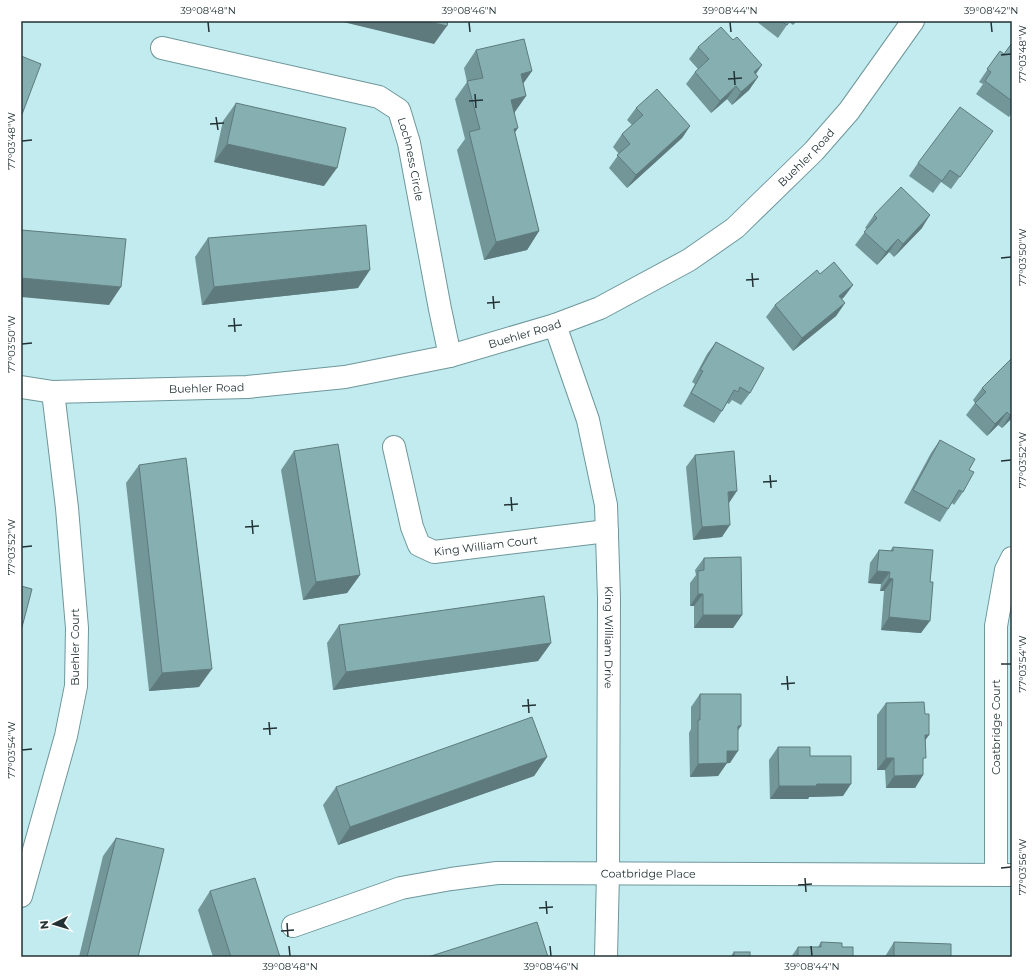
<svg xmlns="http://www.w3.org/2000/svg" width="1033" height="978" viewBox="0 0 1033 978" font-family="Montserrat,sans-serif">
<style>
.lines{fill:none;stroke-linecap:round;stroke-linejoin:round}
.minor-casing{stroke:#6e979a;stroke-width:24}
.minor{stroke:#fff;stroke-width:22}
.wall{fill:#739699}
.shaded-wall{fill:#5e7a7d}
.building{fill:#86afb2;stroke:#5e7a7d}
.ticks{fill:none;stroke:#223234;stroke-width:1.5}
.labels{text-anchor:middle;dominant-baseline:central;stroke-width:3.5;stroke-linejoin:round;paint-order:stroke}
.street-label{font-size:11px;fill:#223234;stroke:#fff}
.neatline{fill:none;stroke:#223234;stroke-width:1.5}
.ticks-label{font-size:10px;text-anchor:middle;fill:#223234}
</style>
<rect width="100%" height="100%" fill="#c1ebef"/>
<g class="lines">
<defs>
<g id="minor">
<path id="s1" d="M162,48L379,97L399,110L409,143L440,309L450,356"/>
<path id="s2" d="M555,325L588,420L606,505L609,598L608,873L606,957"/>
<path id="s3" d="M21,387L53,392L247,387L345,377L450,356L555,325L600,308L689,260L735,228L814,151L849,111L913,21"/>
<path id="s4" d="M394,447L412,527L419,545L434,552L607,531"/>
<path d="M996,875V626L1006,570L1012,558"/>
<path d="M21,896L66,736L76,686L77,628L67,508L53,392"/>
<path id="s5" d="M293,926L401,888L451,879L497,873L1012,875"/>
</g>
</defs>
<use href="#minor" class="minor-casing"/>
<use href="#minor" class="minor"/>
</g>
<g class="wall">
<path d="M756,21H797L793,25L789,22L778,38Z"/>
<path d="M733,40L762,65L756,74L758,77L749,90L732,105L727,99L711,113L686,84L695,72L698,69L689,59L698,47Z"/>
<path d="M1012,43V113L1009,117L976,94L983,84L979,82L1000,51L1004,54Z"/>
<path d="M476,50L532,71L523,84L526,96L515,112V133L539,231L527,250L484,260L457,150L465,139L455,99L467,82L464,68Z"/>
<path d="M236,103L324,186L214,162L223,121Z"/>
<path d="M636,108L690,126L682,138L627,188L609,168L619,154L613,147L622,134L632,125L627,120Z"/>
<path d="M993,131L951,189L941,182L933,193L909,176L918,163Z"/>
<path d="M874,215L922,228L894,257L889,252L877,265L855,245L867,229L865,228Z"/>
<path d="M208,238L358,288L202,305L195,257Z"/>
<path d="M820,274L853,285L844,297L842,299L845,303L836,316L793,351L766,317L775,305Z"/>
<path d="M716,342L750,393L741,405L732,400L729,404L727,403L722,411L714,423L683,406L695,384L692,382L707,354Z"/>
<path d="M1012,361V418L1002,428L998,425L987,436L966,415L975,403L973,400L982,388Z"/>
<path d="M940,440L969,470L963,492L954,505L952,503L948,509L940,522L904,503L931,453Z"/>
<path d="M294,451L360,575L347,593L303,600L281,470Z"/>
<path d="M695,455L729,503L722,537L693,540L686,467Z"/>
<path d="M139,465L199,687L149,691L126,483Z"/>
<path d="M893,547L921,633L881,630L884,591H880L881,584L868,583L870,563L879,550L890,551Z"/>
<path d="M704,558L742,615L733,628H694V606H690V583L696,575L695,570Z"/>
<path d="M339,625L551,643L538,661L333,690L327,643Z"/>
<path d="M700,694L738,730L730,763H727L718,776L690,777L689,733L691,729V707Z"/>
<path d="M886,703L925,740L923,762V775L915,788H886L885,770H877V715Z"/>
<path d="M778,747L810,756L843,796L809,797L808,799H770L769,760Z"/>
<path d="M547,757L534,776L338,845L323,805L336,787Z"/>
<path d="M116,838L138,957H79L103,856Z"/>
<path d="M210,891L280,957H213L198,910Z"/>
<path d="M821,942L842,947L853,957H791L798,947H818Z"/>
<path d="M894,942L951,957H886V955Z"/>
<path d="M734,952L750,957H730Z"/>
</g>
<g class="shaded-wall">
<path d="M339,21H427L447,26L434,44Z"/>
<path d="M762,65L753,77L754,72Z"/>
<path d="M532,71L519,89L521,74Z"/>
<path d="M758,77L749,90L732,105L741,92Z"/>
<path d="M736,86L727,99L711,113L720,101Z"/>
<path d="M526,96L513,114L511,100Z"/>
<path d="M690,126L682,138L627,188L636,175Z"/>
<path d="M518,128L506,146L514,129Z"/>
<path d="M227,144L337,168L324,186L214,162Z"/>
<path d="M930,215L922,228L894,257L903,244Z"/>
<path d="M539,231L527,250L484,260L496,242Z"/>
<path d="M898,239L889,252L877,265L886,252Z"/>
<path d="M370,270L358,288L202,305L214,287Z"/>
<path d="M21,278L121,287L109,305L21,297Z"/>
<path d="M853,285L844,297L830,309L839,296Z"/>
<path d="M845,303L836,316L793,351L802,338Z"/>
<path d="M1007,412L998,425L987,436L995,424Z"/>
<path d="M1012,414V418L1002,428L1010,415Z"/>
<path d="M737,491L729,503L728,492Z"/>
<path d="M730,525L722,537L693,540L702,527Z"/>
<path d="M877,571L890,572L881,584L868,583Z"/>
<path d="M360,575L347,593L303,600L316,582Z"/>
<path d="M889,578L893,579L884,591H880Z"/>
<path d="M698,594H703L694,606H690Z"/>
<path d="M703,615H742L733,628H694Z"/>
<path d="M889,617L930,621L921,633L881,630Z"/>
<path d="M551,643L538,661L333,690L346,672Z"/>
<path d="M212,669L199,687L149,691L162,673Z"/>
<path d="M738,726H741L733,738Z"/>
<path d="M925,735H929L920,748Z"/>
<path d="M727,751H738L730,763L718,764Z"/>
<path d="M547,757L534,776L338,845L350,827Z"/>
<path d="M886,758H894L885,770H877Z"/>
<path d="M727,763L718,776L690,777L698,764Z"/>
<path d="M923,775L915,788H886L894,776Z"/>
<path d="M817,784H851L843,796L809,797L808,799H770L779,786Z"/>
</g>
<g class="building">
<path d="M427,21H448L447,26Z"/>
<path d="M781,21H790L787,25Z"/>
<path d="M721,27L733,40L737,37L762,65L754,72L758,77L741,92L736,86L720,101L695,72L709,59L698,47Z"/>
<path d="M524,39L532,71L521,74L526,96L511,100L518,128L514,129L539,231L496,242L469,132L480,129L467,81L483,78L476,50Z"/>
<path d="M1012,43V101L985,81L991,72L987,69L1000,51L1004,54Z"/>
<path d="M21,56L41,64L21,117Z"/>
<path d="M657,89L690,126L636,175L617,155L630,144L622,134L643,115L636,108Z"/>
<path d="M236,103L346,128L337,168L227,144Z"/>
<path d="M960,107L993,131L960,177L950,170L942,181L918,163Z"/>
<path d="M901,187L930,215L903,244L898,239L886,252L864,232L877,218L874,215Z"/>
<path d="M366,225L370,270L214,287L208,238Z"/>
<path d="M21,230L126,239L121,287L21,278Z"/>
<path d="M834,262L853,285L839,296L845,303L802,338L775,305L817,270L820,274Z"/>
<path d="M716,342L764,368L750,393L740,387L738,392L734,390L722,411L691,393L703,371L700,370Z"/>
<path d="M1011,359L1012,361V414L1010,415L1007,412L995,424L975,403L986,392L982,388Z"/>
<path d="M940,440L975,459L969,470L974,472L963,492L959,490L948,509L913,490Z"/>
<path d="M338,444L360,575L316,582L294,451Z"/>
<path d="M734,451L737,491L728,492L730,525L702,527L695,455Z"/>
<path d="M186,458L212,669L162,673L139,465Z"/>
<path d="M893,547L933,550L930,582H933L930,621L889,617L893,579L889,578L890,572L877,571L879,550L893,551Z"/>
<path d="M741,557L742,615H703V594H698V571L704,570V558Z"/>
<path d="M21,586L32,589L21,631Z"/>
<path d="M544,596L551,643L346,672L339,625Z"/>
<path d="M700,694H741V726H738V751H727V763L698,764V720H700Z"/>
<path d="M924,702L925,714H929V735H925L926,758H923V775L894,776V758H886V703Z"/>
<path d="M532,717L547,757L350,827L336,787Z"/>
<path d="M778,747H810V756H851V784H817L816,786H779Z"/>
<path d="M116,838L164,849L138,957H87Z"/>
<path d="M255,878L280,957H231L210,891Z"/>
<path d="M537,922L548,957H428Z"/>
<path d="M821,942L842,943V947H853V957H798V947H821Z"/>
<path d="M894,942L951,944V957H894Z"/>
<rect x="734" y="952" width="16" height="5"/>
</g>
<path class="ticks" d="M208,22L209,32M469,22L470,32M730,22L731,32M991,22L992,32M1001,55L1011,54M734,71L735,85M728,79L742,78M475,94L476,108M469,101L483,100M216,117L218,130M210,124L224,123M22,141L32,140M1001,258L1011,257M752,273L753,287M746,280L759,279M493,296L494,309M487,303L500,302M234,318L235,332M228,326L242,325M22,344L32,343M1001,461L1011,460M770,475L771,488M763,482L777,481M511,497L512,511M504,505L518,504M252,520L253,534M245,527L259,526M22,547L32,546M1001,664H1011M787,676L788,690M781,684L795,683M528,699L529,713M522,706L536,705M269,722L270,735M263,729L277,728M22,750L32,749M1001,868L1011,867M805,878L806,892M798,885L812,884M546,901L547,914M539,908L553,907M287,923L288,937M281,931L294,930M289,946L290,956M550,946L551,956M811,946L812,956"/>
<g class="labels">
<g class="street-label">
<text stroke="none"><textPath href="#s3" startOffset="847">Buehler Road</textPath></text>
<text stroke="none"><textPath href="#s1" startOffset="297">Lochness Circle</textPath></text>
<text stroke="none"><textPath href="#s3" startOffset="510">Buehler Road</textPath></text>
<text stroke="none"><textPath href="#s3" startOffset="186">Buehler Road</textPath></text>
<text stroke="none"><textPath href="#s4" startOffset="170">King William Court</textPath></text>
<text stroke="none"><textPath href="#s2" startOffset="320">King William Drive</textPath></text>
<text transform="translate(75 647) rotate(-90)">Buehler Court</text>
<text transform="translate(996 727) rotate(-90)">Coatbridge Court</text>
<text stroke="none"><textPath href="#s5" startOffset="363">Coatbridge Place</textPath></text>
</g>
</g>
<rect width="1033" height="978" fill="none" stroke="#ffffff" stroke-width="44"/>
<g transform="translate(54 924) rotate(265)" stroke="#ffffff" stroke-width="3" paint-order="stroke">
<path d="M0-3L7 15L0 10L-7 15Z" fill="#223234"/>
<text y="-6" font-size="11" font-weight="bold" text-anchor="middle" fill="#223234">N</text>
</g>
<rect x="22" y="22" width="989" height="934" class="neatline"/>
<g class="ticks-label">
<text x="208" y="14">39°08'48"N</text>
<text x="469" y="14">39°08'46"N</text>
<text x="730" y="14">39°08'44"N</text>
<text x="991" y="14">39°08'42"N</text>
<text transform="translate(1022 54) rotate(-90)" y="4">77°03'48"W</text>
<text transform="translate(11 141) rotate(-90)" y="4">77°03'48"W</text>
<text transform="translate(1022 257) rotate(-90)" y="4">77°03'50"W</text>
<text transform="translate(11 344) rotate(-90)" y="4">77°03'50"W</text>
<text transform="translate(1022 460) rotate(-90)" y="4">77°03'52"W</text>
<text transform="translate(11 547) rotate(-90)" y="4">77°03'52"W</text>
<text transform="translate(1022 664) rotate(-90)" y="4">77°03'54"W</text>
<text transform="translate(11 750) rotate(-90)" y="4">77°03'54"W</text>
<text transform="translate(1022 867) rotate(-90)" y="4">77°03'56"W</text>
<text x="290" y="970">39°08'48"N</text>
<text x="551" y="970">39°08'46"N</text>
<text x="812" y="970">39°08'44"N</text>
</g>
</svg>
